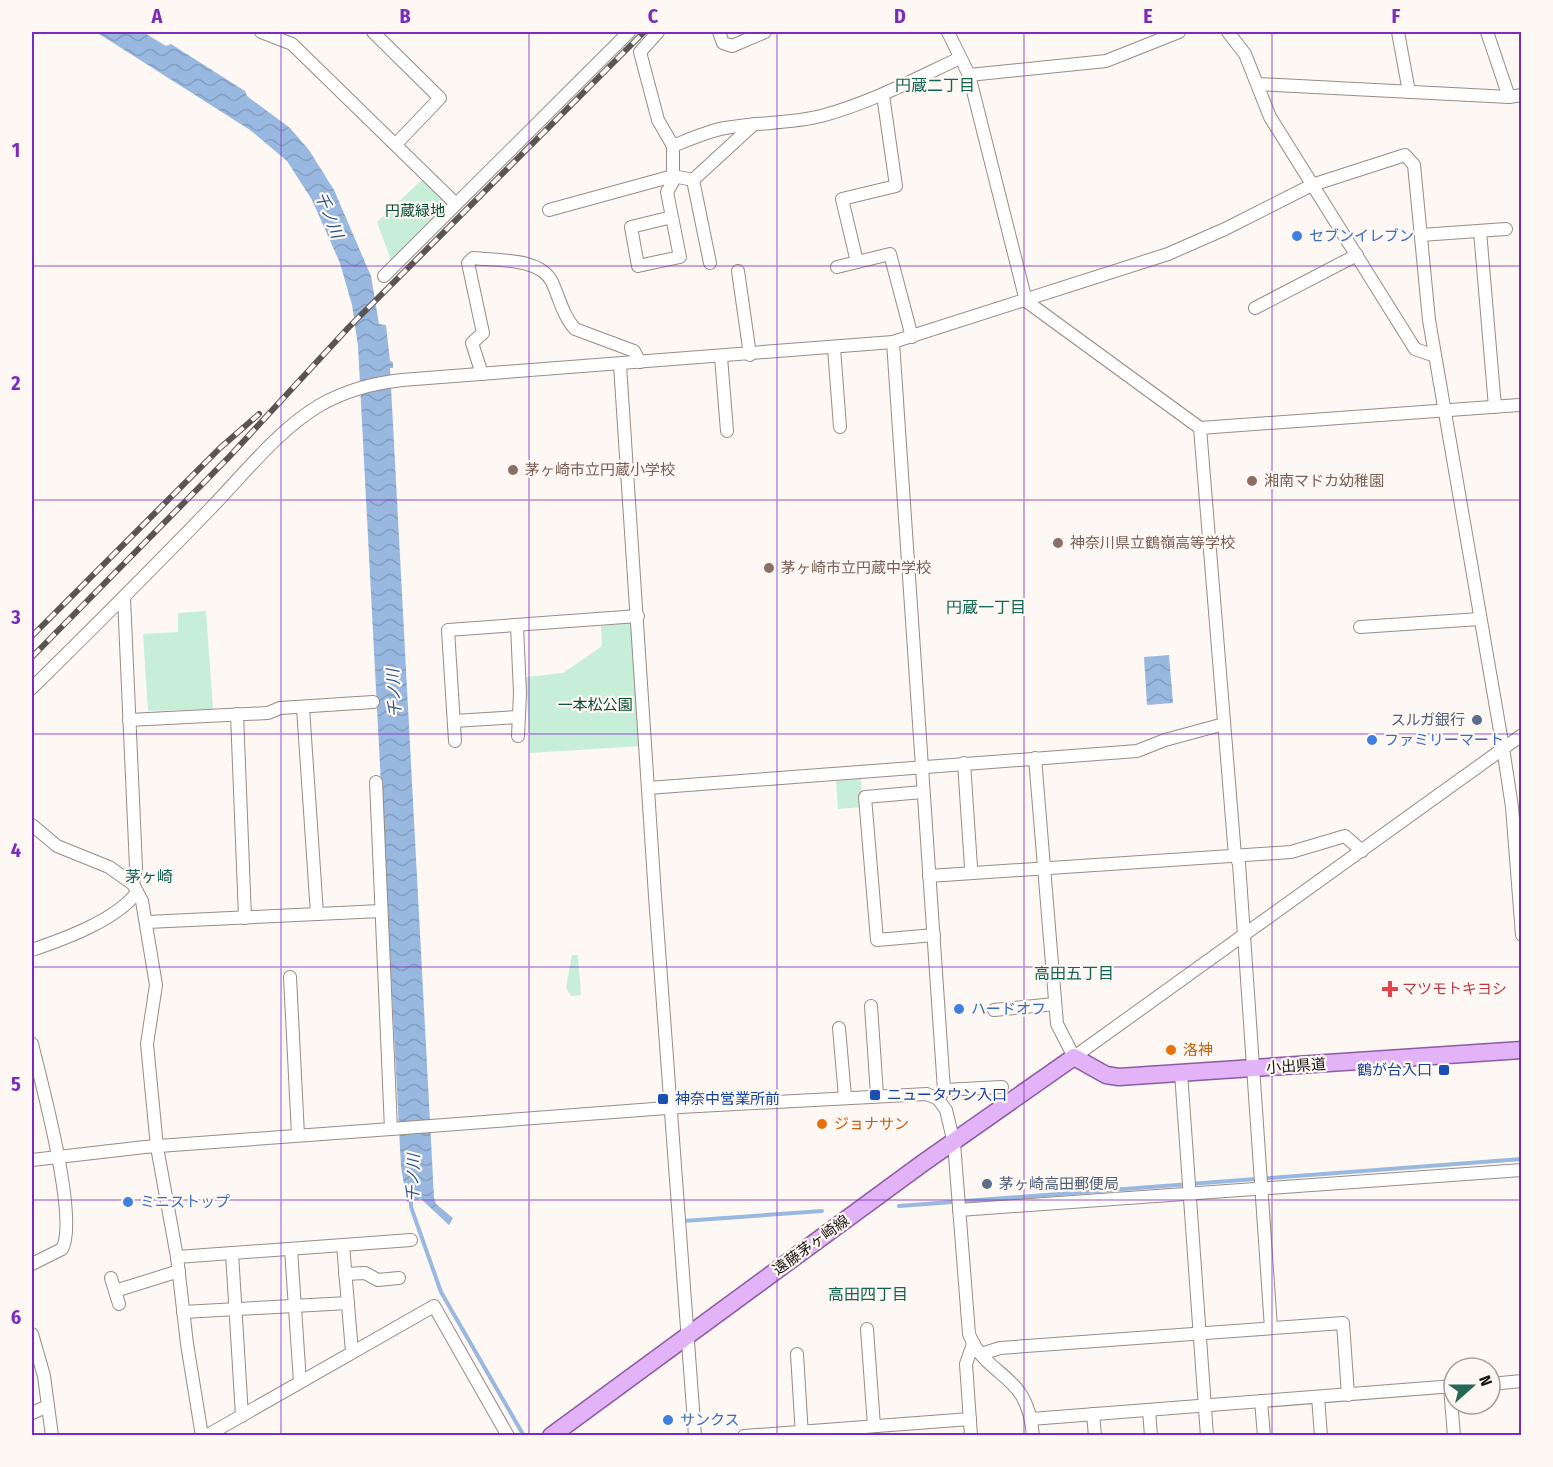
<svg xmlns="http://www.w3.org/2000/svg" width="1553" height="1467" viewBox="0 0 1553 1467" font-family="'Fira Sans Condensed','Noto Sans JP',sans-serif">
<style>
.green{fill:#c6eed9}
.water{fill:url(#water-waves)}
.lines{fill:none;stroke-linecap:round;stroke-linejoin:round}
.stream{stroke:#98b8e0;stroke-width:4}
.minor-casing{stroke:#988b84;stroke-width:14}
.major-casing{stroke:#8e5aa3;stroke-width:19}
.minor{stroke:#fff;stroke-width:12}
.major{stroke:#e2b3f7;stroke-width:16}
.rail-casing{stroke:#5a5553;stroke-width:6}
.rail{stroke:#fef8f5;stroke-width:4;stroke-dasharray:11;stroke-linecap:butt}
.grid{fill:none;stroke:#7b2cbf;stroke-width:1.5;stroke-opacity:0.55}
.shop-dot{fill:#3f7fe0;stroke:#fef8f5;stroke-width:2}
.education-dot{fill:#8d6e63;stroke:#fef8f5;stroke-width:2}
.service-dot{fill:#5c6f8a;stroke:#fef8f5;stroke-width:2}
.health-dot{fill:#e0444e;stroke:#fef8f5;stroke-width:2}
.food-dot{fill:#e8710a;stroke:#fef8f5;stroke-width:2}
.transit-dot{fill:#1a4fb4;stroke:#fef8f5;stroke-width:2}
.labels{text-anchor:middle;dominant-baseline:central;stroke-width:4.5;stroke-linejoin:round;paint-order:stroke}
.park-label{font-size:15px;fill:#054b31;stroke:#fef8f5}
.shop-label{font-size:15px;fill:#366cbe;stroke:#fef8f5;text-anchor:start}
.education-label{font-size:15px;fill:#785e54;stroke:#fef8f5;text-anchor:start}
.service-label{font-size:15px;fill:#4e5e75;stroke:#fef8f5;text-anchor:end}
.health-label{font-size:15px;fill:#be3a42;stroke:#fef8f5;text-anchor:start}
.food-label{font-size:15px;fill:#c56008;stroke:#fef8f5;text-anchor:start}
.street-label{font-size:15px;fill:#181311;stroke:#fef8f5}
.transit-label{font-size:15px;fill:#164399;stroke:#fef8f5;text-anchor:start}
.neighbourhood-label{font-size:16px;fill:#126350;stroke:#fef8f5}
.water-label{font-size:16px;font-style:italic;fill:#295386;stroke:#fef8f5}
.neatline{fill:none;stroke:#7b2cbf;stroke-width:2}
.grid-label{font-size:20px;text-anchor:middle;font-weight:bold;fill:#7b2cbf}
</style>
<defs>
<pattern id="water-waves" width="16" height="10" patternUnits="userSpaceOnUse" patternTransform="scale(1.5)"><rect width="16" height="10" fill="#98b8e0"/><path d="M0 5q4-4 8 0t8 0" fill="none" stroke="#829dbf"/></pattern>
</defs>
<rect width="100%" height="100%" fill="#fef8f5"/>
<g class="green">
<path d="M427,175L454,201L391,260L377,222Z"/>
<path d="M206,611L213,709L148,711L143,634L178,632V613Z"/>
<path d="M636,623L642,746L530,753L526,677L563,673L602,646L601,626Z"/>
<path d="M861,779L863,807L838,809L836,781Z"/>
<path d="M572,955H578L581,995L571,996L566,988Z"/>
</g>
<g class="water">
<path d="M96,32H143L166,46L171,44L245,91L247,96L290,128L309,150L334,190L371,276L379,324L386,325L390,361L393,362V368H390L434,1197L436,1204L453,1218L449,1225L421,1199L407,1202L401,1167L358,346L352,305L340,263L312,200L287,161L250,130Z"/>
<path d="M1169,655L1173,703L1147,705L1144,657Z"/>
</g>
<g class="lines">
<g class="stream">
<path d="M411,1196V1207L441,1292L524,1436"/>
<path d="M899,1206L1522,1159"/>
<path d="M683,1221L822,1211"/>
</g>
<defs>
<g id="minor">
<path d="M261,32L292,44L456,204"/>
<path d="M373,32L440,98L396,144"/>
<path d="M658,32L640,52L658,120L673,146"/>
<path d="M719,32L723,43L732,46L765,32"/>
<path d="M948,32L969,75L1026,301L1200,428L1519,405"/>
<path d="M1228,32L1245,54L1270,117L1415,349L1435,356"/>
<path d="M1398,32L1409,92"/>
<path d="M1487,32L1509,97"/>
<path d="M969,75L1106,61L1179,32"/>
<path d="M1258,84L1509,97L1522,95"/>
<path d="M673,176L693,180L754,124"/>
<path d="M693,180L710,263"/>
<path d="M549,210L673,176V146C690,139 708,131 725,128C757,122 789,124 821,116C870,103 915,79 960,58"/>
<path d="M672,217L631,227L638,266L680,257L667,192L675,178"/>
<path d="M1480,231L1495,407"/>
<path d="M1421,235L1506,229"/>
<path d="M857,262L842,199L896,186L883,95"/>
<path d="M837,267L890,254L912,337"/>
<path d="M738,271L750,355"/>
<path d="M384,276L629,32"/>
<path d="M1255,308L1357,255"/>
<path d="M893,342L944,1090L938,1099"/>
<path d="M834,348L840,427"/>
<path d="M721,357L727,431"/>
<path d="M620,365L655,896L695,1436"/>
<path d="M482,374L472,343L483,333L468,263L473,258C496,261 540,257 552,282C559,297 563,316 575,329L634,351L640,362"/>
<path d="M1200,428L1235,856L1239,863L1271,1328"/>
<path d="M124,598L136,867L133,884"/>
<path d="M517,626L520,693L518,736"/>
<path d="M1360,627L1480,619"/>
<path d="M32,688C92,629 152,569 211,508C245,473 278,430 320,405C345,391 373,383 402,380L893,342L1168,254L1225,229L1312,185L1405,155L1414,165L1429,320L1503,748L1512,807L1522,935"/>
<path d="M303,708L317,914"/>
<path d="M237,714L245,918"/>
<path d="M129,720L268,713L280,708L373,702"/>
<path d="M454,721L518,717"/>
<path d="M455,741L448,630L638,616"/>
<path d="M1035,758L1057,1024L1074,1057L1522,735"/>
<path d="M964,763L971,867"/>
<path d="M376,782L391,1129"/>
<path d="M648,788L1137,751L1165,740L1224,724"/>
<path d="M923,792L865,797L877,940L934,935"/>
<path d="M32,825L57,846L109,867L133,884L142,901L156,985L147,1044L157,1147L177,1257L187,1344L202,1436"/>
<path d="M929,876L1291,852L1345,836L1362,851"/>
<path d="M147,922L381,911"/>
<path d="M32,950C64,939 117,920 137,892"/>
<path d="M290,977L298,1135"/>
<path d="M871,1006L877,1095"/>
<path d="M994,1010L1055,1004"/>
<path d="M839,1028L845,1097"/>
<path d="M32,1044C41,1081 79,1220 62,1249L32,1264"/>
<path d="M1181,1073L1207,1436"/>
<path d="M944,1090L1002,1087"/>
<path d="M32,1160L145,1147L391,1129L680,1107L927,1094L938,1099L946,1110L954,1143L969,1334C987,1380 1028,1370 1033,1436"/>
<path d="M959,1210L1522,1170"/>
<path d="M343,1245L352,1352"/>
<path d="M291,1249L300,1382"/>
<path d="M232,1253L242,1416"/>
<path d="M177,1257L411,1240"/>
<path d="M345,1274L365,1273L378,1280L399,1278"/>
<path d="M111,1278L119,1304"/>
<path d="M115,1291L179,1271"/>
<path d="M183,1312L348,1303"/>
<path d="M867,1329L874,1426"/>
<path d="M32,1334L44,1376L52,1436"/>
<path d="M797,1354L802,1436"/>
<path d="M981,1354L1000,1348L1343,1323L1348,1395"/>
<path d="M1490,1384L1522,1381"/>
<path d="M1450,1387L1454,1436"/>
<path d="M1318,1397L1321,1436"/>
<path d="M1261,1401L1264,1436"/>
<path d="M1149,1410L1151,1436"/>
<path d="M32,1413L48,1406"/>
<path d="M1093,1414L1095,1436"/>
<path d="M1031,1419L1454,1386"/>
<path d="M206,1436L434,1306L508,1436"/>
<path d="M744,1436L970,1419"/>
<path d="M971,1436L966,1364L973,1344"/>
</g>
<path id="major" d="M551,1436L923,1163L1074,1057L1106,1075L1119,1077L1522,1050"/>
</defs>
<use href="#minor" class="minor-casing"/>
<use href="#major" class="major-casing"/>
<use href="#minor" class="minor"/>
<use href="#major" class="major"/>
<defs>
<g id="rail">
<path d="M32,636L220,448L259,414"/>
<path d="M32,657L229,457L349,327L644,32"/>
</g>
</defs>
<use href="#rail" class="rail-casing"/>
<use href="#rail" class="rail"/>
</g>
<path class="grid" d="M281,32V1436M529,32V1436M777,32V1436M1024,32V1436M1272,32V1436M32,266H1522M32,500H1522M32,734H1522M32,967H1522M32,1200H1522"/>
<g class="shop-dot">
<circle cx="1297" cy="236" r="6"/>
<circle cx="1372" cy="740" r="6"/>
<circle cx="959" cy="1009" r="6"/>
<circle cx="128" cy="1202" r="6"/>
<circle cx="668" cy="1420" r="6"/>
</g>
<g class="education-dot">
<circle cx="513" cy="470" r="6"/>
<circle cx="1252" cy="481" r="6"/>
<circle cx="1058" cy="543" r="6"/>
<circle cx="769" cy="568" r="6"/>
</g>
<g class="service-dot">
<circle cx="1477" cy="720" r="6"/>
<circle cx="987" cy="1184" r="6"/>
</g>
<path class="health-dot" d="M1387 980h6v6h6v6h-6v6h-6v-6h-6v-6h6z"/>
<g class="food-dot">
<circle cx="1171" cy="1050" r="6"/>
<circle cx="822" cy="1124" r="6"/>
</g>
<g class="transit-dot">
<rect x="1438" y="1064" width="12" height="12" rx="3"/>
<rect x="869" y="1089" width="12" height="12" rx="3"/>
<rect x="657" y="1093" width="12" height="12" rx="3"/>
</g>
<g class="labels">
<g class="park-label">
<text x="415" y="211">円蔵緑地</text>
<text x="595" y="705">一本松公園</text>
</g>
<g class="shop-label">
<text x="1309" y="236">セブンイレブン</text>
<text x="1384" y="740">ファミリーマート</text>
<text x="971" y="1009">ハードオフ</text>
<text x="140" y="1202">ミニストップ</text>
<text x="680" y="1420">サンクス</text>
</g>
<g class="education-label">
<text x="525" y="470">茅ヶ崎市立円蔵小学校</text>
<text x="1264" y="481">湘南マドカ幼稚園</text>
<text x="1070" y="543">神奈川県立鶴嶺高等学校</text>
<text x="781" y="568">茅ヶ崎市立円蔵中学校</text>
</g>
<g class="service-label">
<text x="1465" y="720">スルガ銀行</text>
<text x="999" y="1184" text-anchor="start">茅ヶ崎高田郵便局</text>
</g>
<g class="health-label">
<text x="1402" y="989">マツモトキヨシ</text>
</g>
<g class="food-label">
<text x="1183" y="1050">洛神</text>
<text x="834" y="1124">ジョナサン</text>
</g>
<g class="street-label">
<text transform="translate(1296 1066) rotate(-4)">小出県道</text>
<text transform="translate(811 1245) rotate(-36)">遠藤茅ヶ崎線</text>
</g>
<g class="transit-label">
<text x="1432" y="1070" text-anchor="end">鶴が台入口</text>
<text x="887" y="1095">ニュータウン入口</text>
<text x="675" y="1099">神奈中営業所前</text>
</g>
<g class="neighbourhood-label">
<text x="935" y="85">円蔵二丁目</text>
<text x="986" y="607">円蔵一丁目</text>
<text x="149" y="876">茅ヶ崎</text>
<text x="1074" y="973">高田五丁目</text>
<text x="868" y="1294">高田四丁目</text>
</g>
<g class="water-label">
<text transform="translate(329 215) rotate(68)">千ノ川</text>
<text transform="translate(394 693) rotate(-93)">千ノ川</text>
<text transform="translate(413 1178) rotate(-89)">千ノ川</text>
</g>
</g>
<rect width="1553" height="1467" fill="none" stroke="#fef8f5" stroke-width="66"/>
<g transform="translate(1472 1386) rotate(69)"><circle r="28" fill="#fef8f5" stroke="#a29c9a" stroke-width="1.5"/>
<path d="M0-4.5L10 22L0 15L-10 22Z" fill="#266756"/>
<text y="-9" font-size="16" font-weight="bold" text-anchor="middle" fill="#181311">N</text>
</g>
<rect x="33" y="33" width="1487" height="1401" class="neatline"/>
<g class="grid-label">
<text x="157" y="23">A</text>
<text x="405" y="23">B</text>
<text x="653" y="23">C</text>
<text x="900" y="23">D</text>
<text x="1148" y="23">E</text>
<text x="1396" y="23">F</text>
<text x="16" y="157">1</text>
<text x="16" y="390">2</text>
<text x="16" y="624">3</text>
<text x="16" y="857">4</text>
<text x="16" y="1091">5</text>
<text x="16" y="1324">6</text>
</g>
</svg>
